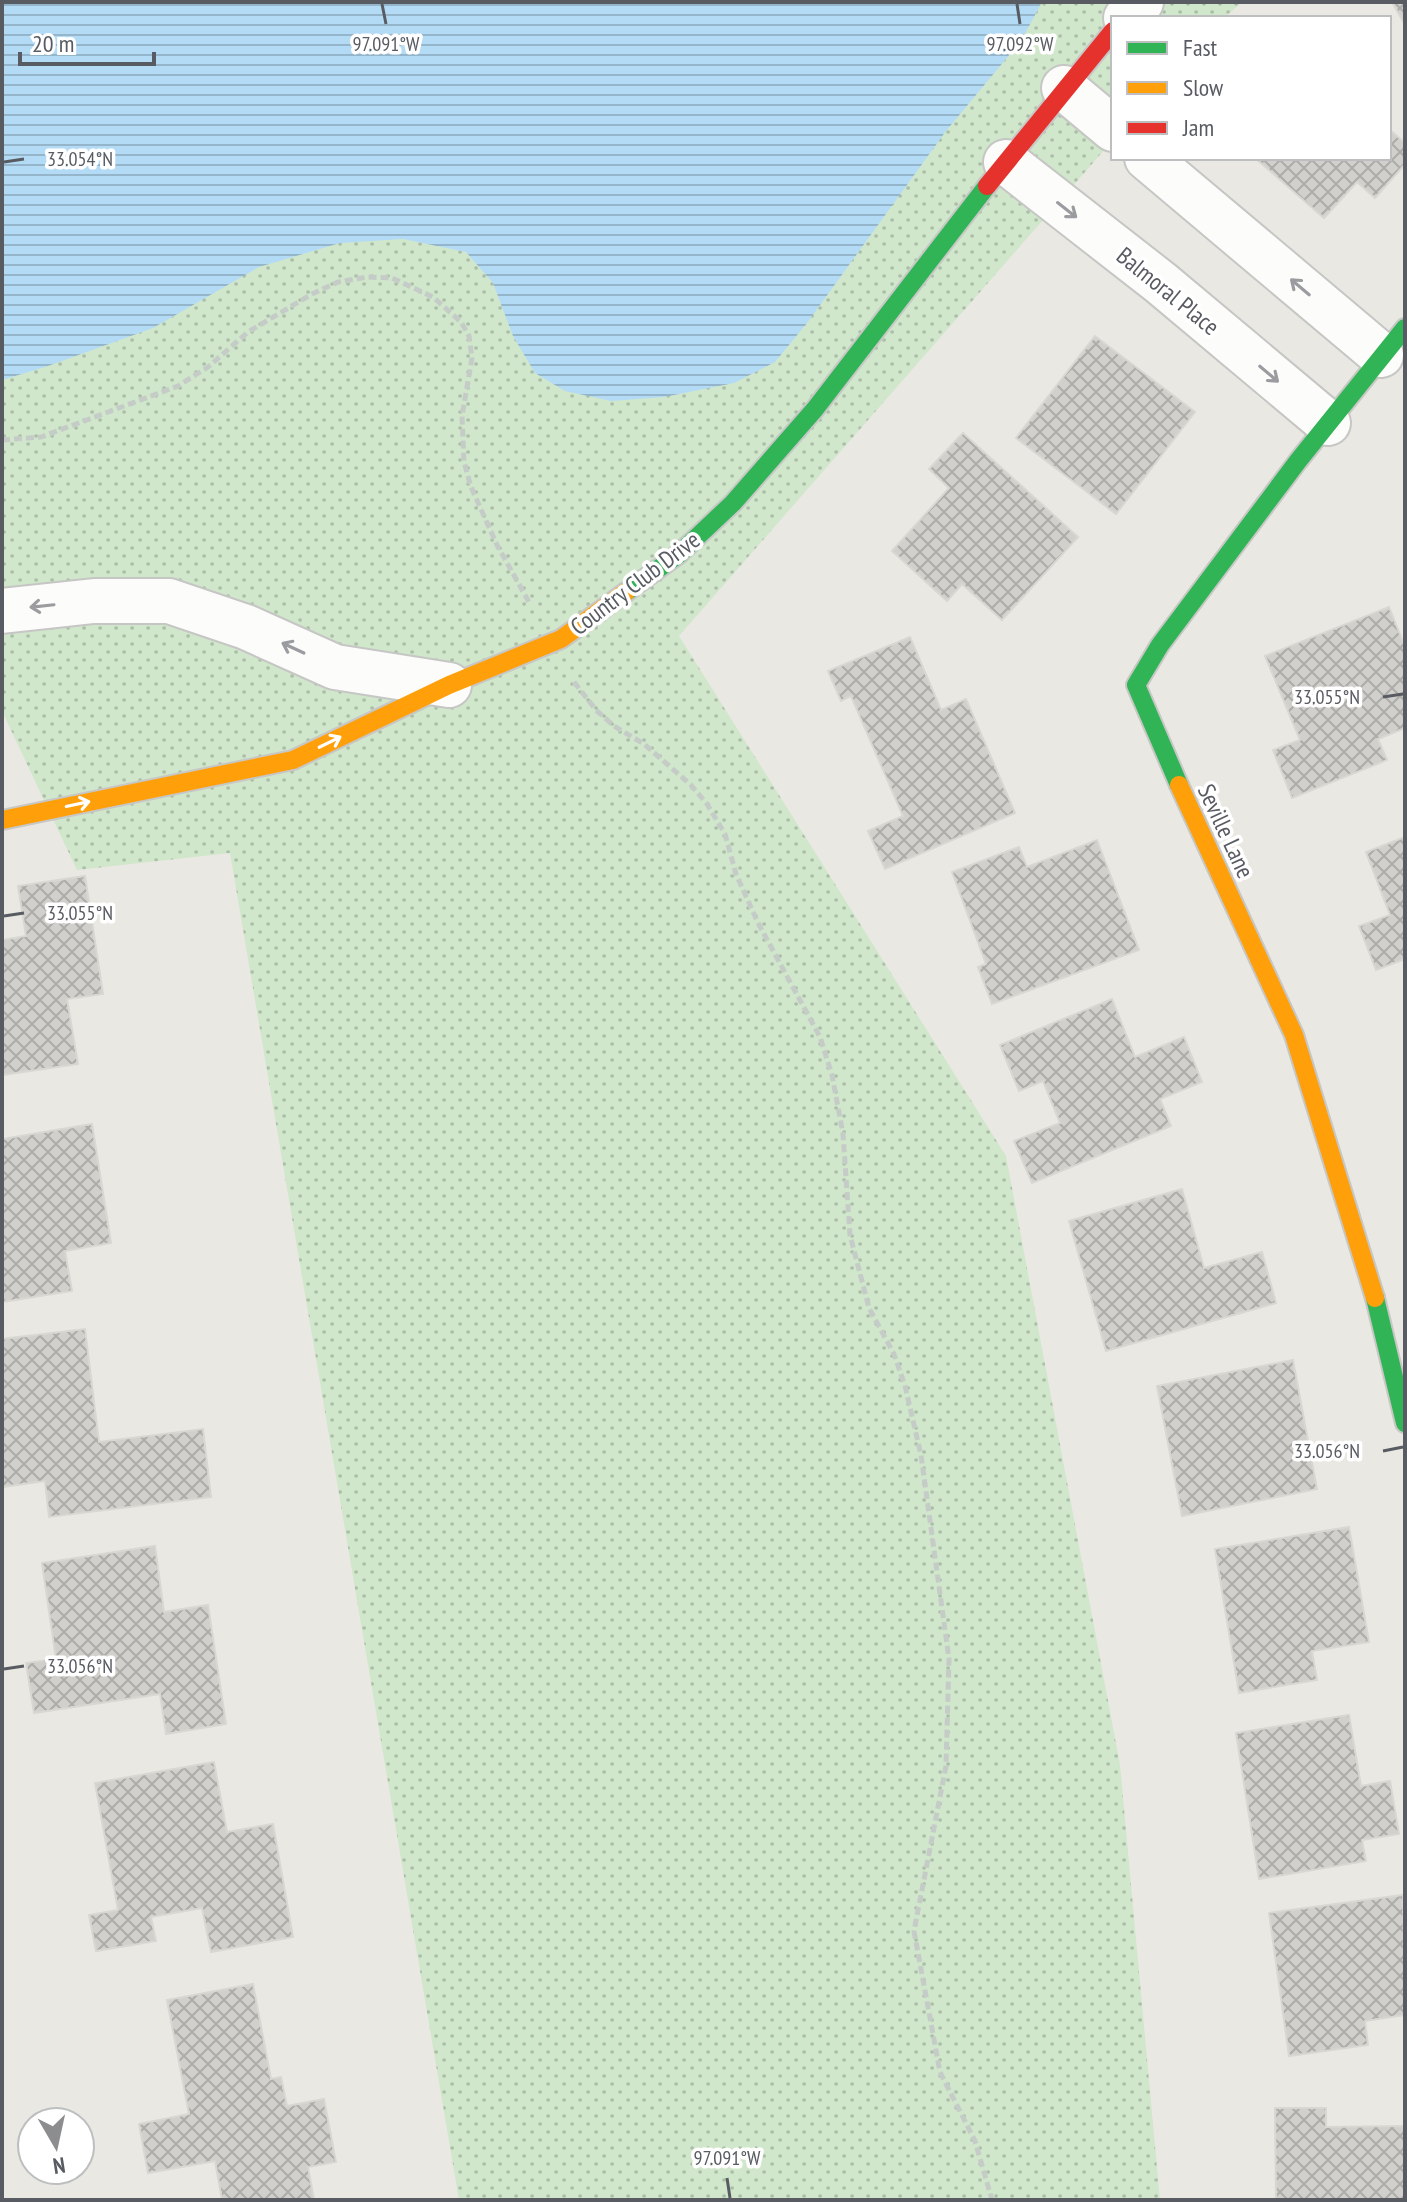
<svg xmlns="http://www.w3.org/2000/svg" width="1407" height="2202" viewBox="0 0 1407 2202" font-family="'PT Sans Narrow',sans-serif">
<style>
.grass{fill:url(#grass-dots)}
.water{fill:url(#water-rules)}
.building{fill:url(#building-cross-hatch);stroke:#d9d7d2;stroke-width:2}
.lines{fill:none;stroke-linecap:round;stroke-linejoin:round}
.street-casing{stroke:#c6c6c5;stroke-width:48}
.fast-casing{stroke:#c7c7c6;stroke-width:22}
.slow-casing{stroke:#c7c7c6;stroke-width:22}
.jam-casing{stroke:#c7c7c6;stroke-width:22}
.path{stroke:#c5ccc8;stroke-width:5;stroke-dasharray:8 4;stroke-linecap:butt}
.street{stroke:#fcfcfb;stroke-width:44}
.fast{stroke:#30b455;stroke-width:18}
.slow{stroke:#ff9f0a;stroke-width:18}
.jam{stroke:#e5322d;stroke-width:18}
.oneway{stroke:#9a9c9f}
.oneway2{stroke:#fff}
.ticks{fill:none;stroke:#585c62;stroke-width:3}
.labels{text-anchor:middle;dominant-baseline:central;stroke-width:7;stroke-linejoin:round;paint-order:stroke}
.street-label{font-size:24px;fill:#585c62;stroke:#fff}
.ticks-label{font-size:20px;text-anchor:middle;fill:#585c62;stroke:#fff;stroke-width:7;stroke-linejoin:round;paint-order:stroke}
</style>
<defs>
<pattern id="grass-dots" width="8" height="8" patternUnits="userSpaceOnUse" patternTransform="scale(2)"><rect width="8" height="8" fill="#d0e7cb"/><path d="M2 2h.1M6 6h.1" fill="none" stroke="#acbea8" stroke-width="1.8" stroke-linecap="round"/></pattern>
<pattern id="water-rules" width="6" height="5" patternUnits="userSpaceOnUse" patternTransform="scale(2)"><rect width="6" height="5" fill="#b4dbf6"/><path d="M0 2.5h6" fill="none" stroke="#95b5cb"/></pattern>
<pattern id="building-cross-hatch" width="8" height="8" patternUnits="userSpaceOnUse" patternTransform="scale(2)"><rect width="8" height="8" fill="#d1d0cc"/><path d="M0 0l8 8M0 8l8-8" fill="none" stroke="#acaca9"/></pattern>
</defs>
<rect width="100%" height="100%" fill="#eae8e2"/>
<path class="grass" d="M2,2H1242L1224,18H1113V140L679,636L1006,1156L1120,1765L1160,2200H459L230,853L77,870L2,711Z"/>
<path class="water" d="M2,2H1042L1021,41L946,131L807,323L775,362L734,383L664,397L611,401L565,391L535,373L513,336L493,283L466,252L403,239L340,243L259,267L153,328L48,366L2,380Z"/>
<g class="building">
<path d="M1392,2H1405V25Z"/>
<path d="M1389,129L1405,143V164L1375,198L1357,182L1324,218L1255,158H1389Z"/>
<path d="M1095,336L1195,412L1116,514L1016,438Z"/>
<path d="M963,433L1078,537L1002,620L962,584L947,601L892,551L949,488L929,469Z"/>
<path d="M1389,607L1405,647V728L1378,739L1387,760L1292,798L1273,750L1300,740L1265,656Z"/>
<path d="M910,637L941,710L966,699L1015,813L885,869L868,831L903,816L851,696L841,701L828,671Z"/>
<path d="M1405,837V959L1376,970L1359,926L1390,915L1366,852Z"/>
<path d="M1097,840L1139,950L992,1004L978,967L986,964L952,872L1019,847L1027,867Z"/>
<path d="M85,876L103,994L67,999L78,1064L2,1075V940L26,936L18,886Z"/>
<path d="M1112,999L1135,1057L1184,1037L1202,1082L1160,1099L1171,1126L1032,1183L1014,1141L1060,1123L1043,1081L1019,1091L1000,1045Z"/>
<path d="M92,1124L111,1243L65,1251L72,1291L2,1302V1139Z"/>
<path d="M1182,1189L1204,1268L1262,1252L1276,1303L1106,1351L1069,1221Z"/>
<path d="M85,1329L99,1442L203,1429L211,1497L49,1517L45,1481L2,1487V1339Z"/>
<path d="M1293,1360L1317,1489L1182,1516L1157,1386Z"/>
<path d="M1349,1527L1369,1642L1312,1651L1317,1680L1239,1693L1215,1549Z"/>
<path d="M155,1546L164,1612L208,1605L226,1724L166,1734L160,1694L34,1713L26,1663L56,1659L42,1563Z"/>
<path d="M1349,1715L1361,1786L1390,1781L1399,1834L1362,1840L1366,1861L1259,1879L1236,1733Z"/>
<path d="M214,1762L227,1832L273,1824L293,1937L211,1952L202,1908L151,1917L156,1941L96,1951L89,1915L118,1910L95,1783Z"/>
<path d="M1403,1895L1405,2015L1365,2021L1368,2045L1289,2056L1269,1913Z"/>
<path d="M253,1984L271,2079L281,2077L287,2106L324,2099L336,2162L308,2167L314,2200H222L215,2161L148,2173L139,2124L189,2114L167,2000Z"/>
<path d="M1275,2108H1326V2127L1405,2126V2200H1276Z"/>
</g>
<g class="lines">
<defs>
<g id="street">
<path d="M1126,18L1141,2"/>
<path d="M1064,88L1113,129"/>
<path d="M1147,158L1381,355"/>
<path d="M1006,162L1161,283L1328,423"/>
<path d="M2,611L94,601H169L246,627L335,667L449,685"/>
</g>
<g id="fast">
<path d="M626,592L679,554L733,503L815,409L987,186"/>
<path d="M1179,785L1136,685L1160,645L1298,461L1405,328"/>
<path d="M1375,1298L1405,1423"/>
</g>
<g id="slow">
<path d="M1179,785L1294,1035L1375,1298"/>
<path d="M2,820L293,760L449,685L561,639L626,592"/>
</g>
<path id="jam" d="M987,186L1113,31"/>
</defs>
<use href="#street" class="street-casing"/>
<use href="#fast" class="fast-casing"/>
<use href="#slow" class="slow-casing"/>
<use href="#jam" class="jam-casing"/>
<g class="path">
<path d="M2,440L41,437L178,386L208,367L248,332L312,294L338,282L367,277L392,278L433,297L461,322L469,336L472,358L462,416L464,462L471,487L497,545L530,604"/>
<path d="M574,682L596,710L614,726L644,744L691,785L707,804L725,834L736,874L758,923L820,1037L832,1075L843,1134L850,1235L869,1308L894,1354L905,1386L921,1455L949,1659L946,1766L914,1931L940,2072L975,2141L992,2200"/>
</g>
<use href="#street" class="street"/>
<use href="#fast" class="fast"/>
<use href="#slow" class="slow"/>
<use href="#jam" class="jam"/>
</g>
<defs><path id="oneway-shaft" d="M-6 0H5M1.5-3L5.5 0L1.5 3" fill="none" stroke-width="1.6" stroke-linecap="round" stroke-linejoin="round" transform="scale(2)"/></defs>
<g class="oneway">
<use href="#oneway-shaft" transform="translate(1067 210) rotate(38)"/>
<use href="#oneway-shaft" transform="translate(1300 287) rotate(-140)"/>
<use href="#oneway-shaft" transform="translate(1269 374) rotate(40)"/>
<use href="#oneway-shaft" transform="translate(42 606) rotate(174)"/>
<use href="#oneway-shaft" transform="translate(293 648) rotate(-155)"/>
</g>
<g class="oneway2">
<use href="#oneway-shaft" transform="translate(330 742) rotate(-26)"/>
<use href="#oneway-shaft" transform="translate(78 804) rotate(-12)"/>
</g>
<path class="ticks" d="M382,4L386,24M1017,4L1020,24M4,162L24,159M1383,697L1403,694M4,916L24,913M1383,1451L1403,1447M4,1669L24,1666M727,2178L730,2198"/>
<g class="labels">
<g class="street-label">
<text transform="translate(1168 291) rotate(39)">Balmoral Place</text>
<text transform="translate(635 583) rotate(-37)">Country Club Drive</text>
<text transform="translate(1226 831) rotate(65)">Seville Lane</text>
</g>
</g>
<g class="ticks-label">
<text x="386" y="51">97.091°W</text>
<text x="1020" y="51">97.092°W</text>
<text x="80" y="166">33.054°N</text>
<text x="1327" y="704">33.055°N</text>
<text x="80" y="920">33.055°N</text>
<text x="1327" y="1458">33.056°N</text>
<text x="80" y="1673">33.056°N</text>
<text x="727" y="2165">97.091°W</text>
</g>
<rect width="1407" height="2202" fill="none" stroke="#585c62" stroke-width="8"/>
<rect x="1111" y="16" width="280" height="144" fill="#ffffff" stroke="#bcbec0" stroke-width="2"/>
<rect x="1127" y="42" width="40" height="12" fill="#30b455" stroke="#bcbec0" stroke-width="2"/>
<text x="1183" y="56" font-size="24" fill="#585c62">Fast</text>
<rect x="1127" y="82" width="40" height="12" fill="#ff9f0a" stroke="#bcbec0" stroke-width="2"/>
<text x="1183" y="96" font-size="24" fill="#585c62">Slow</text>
<rect x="1127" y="122" width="40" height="12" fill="#e5322d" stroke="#bcbec0" stroke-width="2"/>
<text x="1183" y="136" font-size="24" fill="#585c62">Jam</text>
<g transform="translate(56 2146) rotate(171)"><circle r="38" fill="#ffffff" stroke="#bcbec0" stroke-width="2"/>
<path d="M0-6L14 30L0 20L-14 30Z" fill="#8b8d8f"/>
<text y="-12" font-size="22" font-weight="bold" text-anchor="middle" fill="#585c62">N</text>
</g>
<path d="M20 52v12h134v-12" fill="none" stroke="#585c62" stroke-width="4"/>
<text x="32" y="52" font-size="24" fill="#585c62" stroke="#ffffff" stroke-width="6" paint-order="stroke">20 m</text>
</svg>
